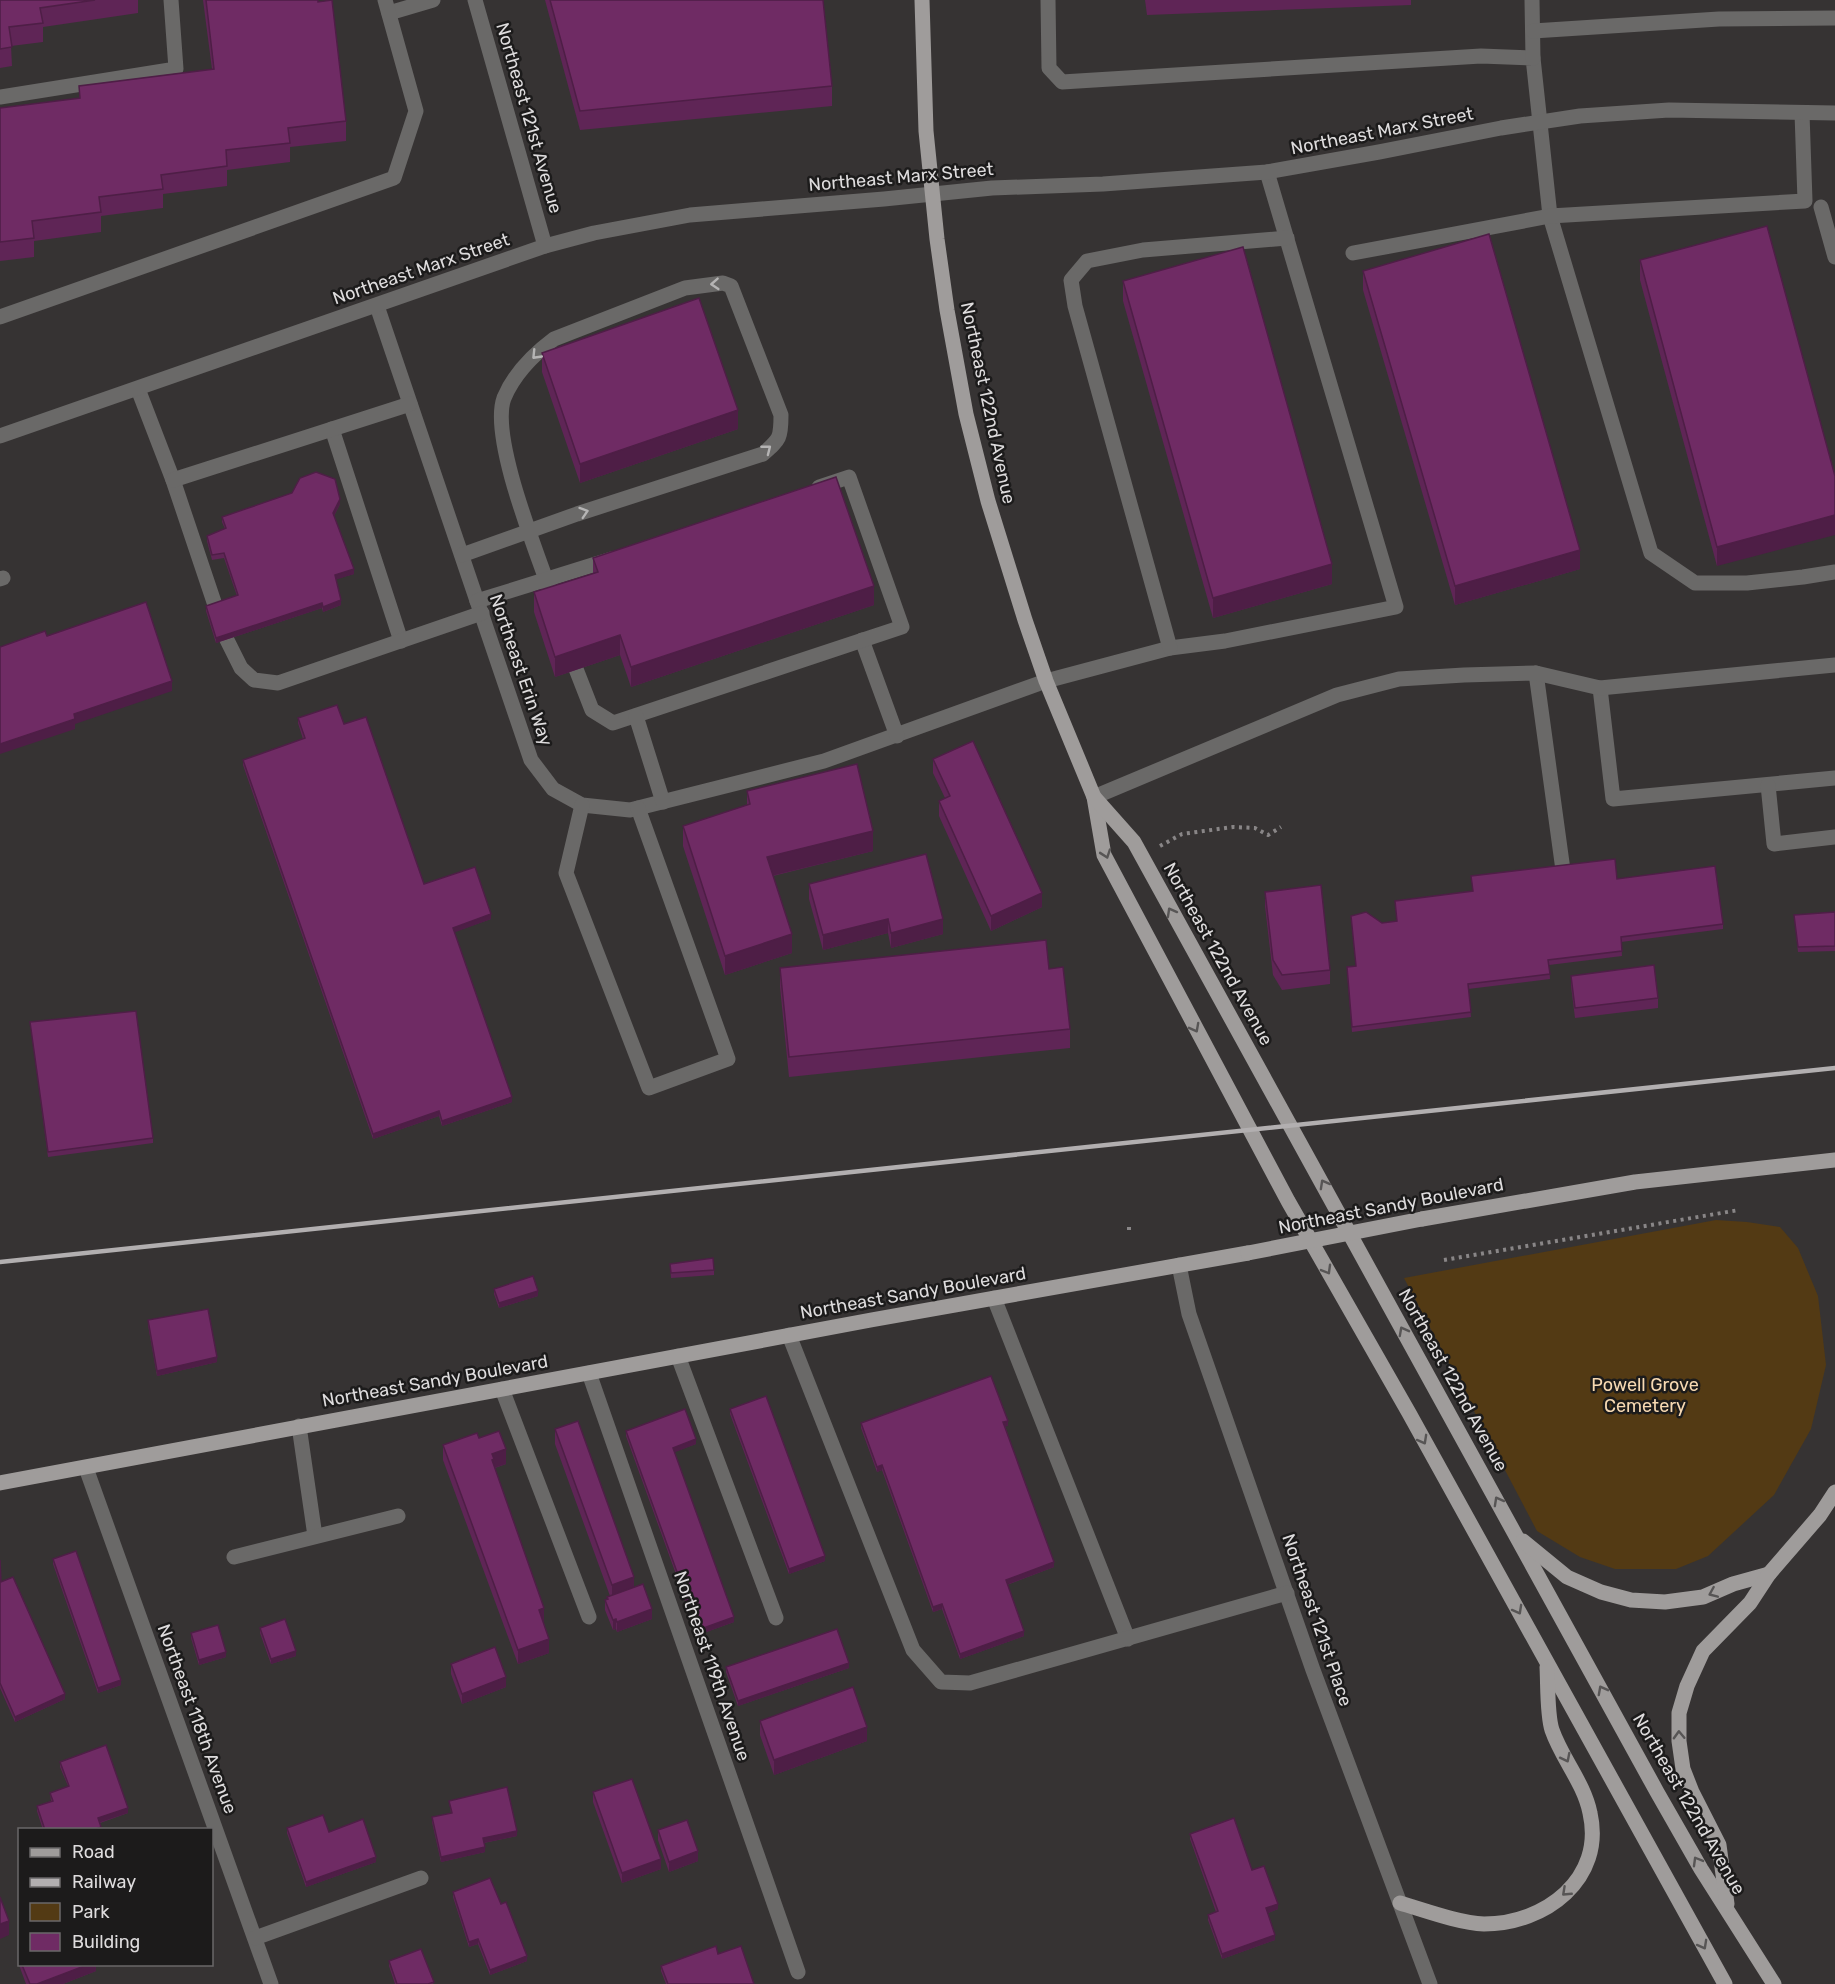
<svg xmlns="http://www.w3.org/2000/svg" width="1835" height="1984" viewBox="0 0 1835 1984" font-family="Rubik,sans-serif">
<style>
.green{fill:#533a14}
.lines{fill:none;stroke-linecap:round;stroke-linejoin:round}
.path{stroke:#898687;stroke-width:4;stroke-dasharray:3 4.5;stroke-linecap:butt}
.minor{stroke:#6a6968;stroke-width:15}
.major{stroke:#9f9c9b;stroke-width:15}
.rail{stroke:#b2afb0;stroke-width:4.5}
.major-bridge{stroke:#9f9c9b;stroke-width:15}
.wall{fill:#5f2556}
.shaded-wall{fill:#4e1e46}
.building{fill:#6f2b64;stroke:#4e1e46;stroke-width:1.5}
.oneway{stroke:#b5b4b4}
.oneway2{stroke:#575555}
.labels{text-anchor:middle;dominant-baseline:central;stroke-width:5;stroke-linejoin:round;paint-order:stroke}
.street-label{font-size:18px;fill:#dedcdd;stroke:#1c1b1b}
.park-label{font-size:18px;fill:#f7d9b2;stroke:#1c1b1b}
</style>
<rect width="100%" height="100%" fill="#363333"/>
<path class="green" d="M1716,1220L1747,1222L1780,1227L1798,1248L1818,1296L1826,1365L1811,1429L1774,1495L1708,1556L1676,1569H1615L1580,1557L1537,1531L1404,1278Z"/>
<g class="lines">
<g class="path">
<path d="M1160,846L1182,834L1233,827L1255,828L1268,835L1281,827"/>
<path d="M1129,1227V1231"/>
<path d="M1444,1260L1739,1210"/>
</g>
<g class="minor">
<path d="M475,0L545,246"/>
<path d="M1048,0L1049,68L1062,82L1481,56L1533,58L1550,216L1651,553L1695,583H1747L1803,577L1835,572"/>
<path d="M1532,0L1533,58"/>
<path d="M389,13L433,0"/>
<path d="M1533,31L1719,19L1835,18"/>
<path d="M0,97L176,69L171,0"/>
<path d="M1821,207L1835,257"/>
<path d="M1353,253L1550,216L1805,201L1802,113"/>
<path d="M377,306L531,760L553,789L582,805L630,810L824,761L1046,681L1170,648L1225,641L1396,607L1267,172"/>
<path d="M0,317L394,178L416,111L385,0"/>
<path d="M138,389L173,480L216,608"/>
<path d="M332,429L401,641"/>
<path d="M0,436L545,246L594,233L690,215L884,199L992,188L1103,184L1267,172L1379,152L1501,128L1580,116L1669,110L1835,113"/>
<path d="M173,480L410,404"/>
<path d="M462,555L577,514L763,454C780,439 781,438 781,415L731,286L723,283L685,288L554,339C534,354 514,374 504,398C489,439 541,562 555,605"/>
<path d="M0,579L3,578"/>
<path d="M477,601L612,559"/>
<path d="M227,640L241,668L254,680L278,683L482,613"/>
<path d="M862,640L897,736"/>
<path d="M1170,648L1075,306L1071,280L1087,261L1143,250L1287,238"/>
<path d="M576,669L592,710L613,723L902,627L849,477L819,487"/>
<path d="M1536,673L1563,870"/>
<path d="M1600,688L1613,799L1835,778"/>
<path d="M636,716L663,802"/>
<path d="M1768,785L1774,844L1835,837"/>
<path d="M1094,797L1337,695L1399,679L1464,675L1536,673L1600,688L1835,665"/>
<path d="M582,805L566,873L649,1088L728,1059L638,808"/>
<path d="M1179,1265L1189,1314L1313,1670L1430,1984"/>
<path d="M994,1298L1128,1639"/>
<path d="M789,1335L913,1650L941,1682L970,1683L1287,1593"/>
<path d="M678,1356L776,1618"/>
<path d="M589,1373L798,1972"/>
<path d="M502,1389L589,1617"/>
<path d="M299,1426L315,1536"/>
<path d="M86,1468L271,1984"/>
<path d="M234,1557L398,1516"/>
<path d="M255,1938L421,1878"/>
</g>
<g class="major">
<path d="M922,0L926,131L937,239L947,310L966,414L988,501L1025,620L1046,681L1094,797L1104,855L1288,1201L1409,1413L1725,1984"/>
<path d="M1094,797L1134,842L1657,1792L1701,1869L1774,1984"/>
<path d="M1422,1219L1635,1182L1835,1160"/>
<path d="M0,1483L871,1320L1248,1253"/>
<path d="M1523,1541L1567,1577L1601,1592L1631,1600L1665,1602L1703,1597L1733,1584L1769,1574"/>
<path d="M1400,1903C1424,1910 1459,1923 1484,1924C1545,1924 1605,1879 1590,1813C1584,1783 1562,1759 1552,1730C1547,1715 1548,1684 1547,1667"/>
<path d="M1727,1904L1719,1845L1692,1792L1683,1769L1679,1741V1713L1687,1686L1703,1651L1750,1603L1769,1574L1820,1515L1835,1492"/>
</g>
<path class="rail" d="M0,1262L1835,1068"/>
<path class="major-bridge" d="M1248,1253L1422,1219"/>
</g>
<g class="wall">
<path d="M0,0H138V13L43,27V42L11,46L12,66L0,68Z"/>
<path d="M203,0H318L346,121V141L290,147V162L227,170V186L163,194V208L101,216V232L34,241V257L0,261V108L79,99V86L212,69Z"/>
<path d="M545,0H823L832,86V106L580,130Z"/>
<path d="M1145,0H1411V5L1147,15Z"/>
<path d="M1640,260L1835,476L1717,566L1640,280Z"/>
<path d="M1363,271L1580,569L1455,605L1363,290Z"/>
<path d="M1123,281L1332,584L1213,618L1123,301Z"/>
<path d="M542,353L738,429L580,483L542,372Z"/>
<path d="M340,504L334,516L354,574L336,579L341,605L323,612L322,608L216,643L206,611V606L237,596L224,558L212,560L207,541V536L225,529L222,522V517Z"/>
<path d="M593,558L874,605L631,687L620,655L555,677L534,612V592L593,574Z"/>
<path d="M298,718L344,724L424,884L491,919L454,932L512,1102L442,1126L439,1116L373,1139L243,765V760L303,739L298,723Z"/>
<path d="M933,759L1042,907L991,931L939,816V801L945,798L933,773Z"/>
<path d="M747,791L873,851L773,876L792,953L725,975L683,846V826L747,806Z"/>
<path d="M1471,876L1617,879L1723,924V929L1621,942L1622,956L1549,965L1550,979L1468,989L1471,1017L1352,1032L1347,972V967L1356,966L1351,916L1382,923L1397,921L1395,901L1473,891Z"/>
<path d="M809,884L943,934L891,948L888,933L823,950L809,899Z"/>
<path d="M1265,892L1330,970V984L1282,990L1273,975L1265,906Z"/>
<path d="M1835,912V951L1798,952L1794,915Z"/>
<path d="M780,968L1049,969L1070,1029V1048L789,1077L780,987Z"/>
<path d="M1571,976L1658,998V1008L1575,1018L1571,986Z"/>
<path d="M30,1022L153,1138V1143L48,1157Z"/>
<path d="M670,1264L714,1270V1275L671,1278Z"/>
<path d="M494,1289L538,1296L499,1308L494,1294Z"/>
<path d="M148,1320L217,1362L157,1376L148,1325Z"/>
<path d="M730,1409L825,1561L789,1574L730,1414Z"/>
<path d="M861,1423L1008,1426H1005L1054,1567L1007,1585L1024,1636L960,1659L942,1609L933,1612L882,1470L877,1472L861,1428Z"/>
<path d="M555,1429L634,1587L652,1619L617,1632L616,1629L613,1630L605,1610V1600L607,1599V1597L610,1596L555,1444Z"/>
<path d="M626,1431L696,1444L674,1452L734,1622L698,1635L626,1436Z"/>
<path d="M479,1438L506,1464L495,1468L544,1623L549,1653L518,1664L443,1460V1445Z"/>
<path d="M53,1559L121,1685L98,1693L53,1564Z"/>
<path d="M0,1560L1,1582L65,1699L15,1722L0,1688Z"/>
<path d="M260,1628L296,1656L271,1664L260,1633Z"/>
<path d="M191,1633L226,1657L199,1665L191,1638Z"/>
<path d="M451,1664L506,1687L462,1704L451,1674Z"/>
<path d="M726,1667L849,1668L738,1706L726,1672Z"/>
<path d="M760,1721L867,1741L774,1775L760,1735Z"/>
<path d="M60,1762L128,1813L100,1823L101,1830H43L37,1811V1806L51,1801L50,1793L68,1786L60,1767Z"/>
<path d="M593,1792L661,1869L622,1883L593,1802Z"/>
<path d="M449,1801L517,1836L484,1843L485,1852L441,1862L432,1822V1817L451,1814Z"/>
<path d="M287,1828L329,1832L376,1862L306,1887L287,1833Z"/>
<path d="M658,1830L698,1861L669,1872L658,1840Z"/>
<path d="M1190,1834L1252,1870L1278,1909L1268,1913L1275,1940L1222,1959L1208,1920V1915L1216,1912L1190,1839Z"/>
<path d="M453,1892L501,1904L527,1961L490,1975L478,1944L469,1947L453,1897Z"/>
<path d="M718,1954L754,1984H666L661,1971V1966Z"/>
<path d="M19,1955H20V1965H96V1971L63,1984H26L19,1965Z"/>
<path d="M389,1961L434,1984H395L389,1966Z"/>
</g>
<g class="shaded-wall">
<path d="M738,410V429L580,483V464Z"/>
<path d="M340,499V504L333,518V513Z"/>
<path d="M1835,515V535L1717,566V547Z"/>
<path d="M1580,550V569L1455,605V586Z"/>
<path d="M1332,564V584L1213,618V598Z"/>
<path d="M354,569V574L335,580V575Z"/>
<path d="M874,586V605L631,687V667Z"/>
<path d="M341,600V605L323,612V607Z"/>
<path d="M322,603V608L216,643V638Z"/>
<path d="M620,635V655L555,677V657Z"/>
<path d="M172,681V691L75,724V729L0,754V744L74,714Z"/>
<path d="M873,831V851L767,877V857Z"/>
<path d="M1042,893V907L991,931V916Z"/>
<path d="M491,914V919L453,933V928Z"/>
<path d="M888,919V933L823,950V935Z"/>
<path d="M943,919V934L891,948V933Z"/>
<path d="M792,934V953L725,975V956Z"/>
<path d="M512,1097V1102L442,1126V1121Z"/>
<path d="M439,1111V1116L373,1139V1134Z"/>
<path d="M538,1291V1296L499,1308V1303Z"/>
<path d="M217,1357V1362L157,1376V1371Z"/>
<path d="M1008,1421V1426L1003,1427V1422Z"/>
<path d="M696,1439V1444L673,1453V1448Z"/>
<path d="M506,1449V1464L494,1468L492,1474V1454Z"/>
<path d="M882,1465V1470L877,1472V1467Z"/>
<path d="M825,1556V1561L789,1574V1569Z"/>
<path d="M1054,1562V1567L1006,1585V1580Z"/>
<path d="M634,1577V1591L612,1600V1585Z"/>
<path d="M942,1604V1609L933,1612V1607Z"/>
<path d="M544,1608V1623L539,1610Z"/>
<path d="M652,1609V1619L617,1632V1622Z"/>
<path d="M734,1617V1622L698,1635V1630Z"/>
<path d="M616,1619V1629L613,1630V1620Z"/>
<path d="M1024,1631V1636L960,1659V1654Z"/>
<path d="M549,1639V1653L518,1664V1650Z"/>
<path d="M296,1651V1656L271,1664V1659Z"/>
<path d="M226,1652V1657L199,1665V1660Z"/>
<path d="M849,1663V1668L738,1706V1701Z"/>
<path d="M506,1677V1687L462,1704V1694Z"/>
<path d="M121,1680V1685L98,1693V1688Z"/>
<path d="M65,1694V1699L15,1722V1717Z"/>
<path d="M867,1727V1741L774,1775V1760Z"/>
<path d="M128,1808V1813L98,1823V1818Z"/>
<path d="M517,1831V1836L483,1843V1838Z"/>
<path d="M485,1847V1852L441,1862V1857Z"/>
<path d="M698,1851V1861L669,1872V1862Z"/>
<path d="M376,1857V1862L306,1887V1882Z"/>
<path d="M661,1859V1869L622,1883V1873Z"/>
<path d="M1278,1904V1909L1266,1914V1908Z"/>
<path d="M9,1921V1935L0,1939V1924Z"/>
<path d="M1275,1935V1940L1222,1959V1954Z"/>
<path d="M478,1939V1944L469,1947V1942Z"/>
<path d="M527,1956V1961L490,1975V1970Z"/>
<path d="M87,1965H96V1971L63,1984H37Z"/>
</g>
<g class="building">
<path d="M0,0H95L40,8L43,23L9,27L12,47L0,49Z"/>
<path d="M206,0H318V2L332,0L346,121L288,128L290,143L226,150L227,166L161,175L163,189L99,197L101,212L32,221L34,238L0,242V108L80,98L79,86L214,69Z"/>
<path d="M550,0H823L832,86L580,111Z"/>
<path d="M1767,226L1835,476V515L1717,547L1640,260Z"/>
<path d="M1489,234L1580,550L1455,586L1363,271Z"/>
<path d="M1243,247L1332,564L1213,598L1123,281Z"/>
<path d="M699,298L738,410L580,464L542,353Z"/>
<path d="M316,472L335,479L340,499L333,513L354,569L335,575L341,600L323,607L322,603L216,638L206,606L238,595L224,553L212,555L207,536L226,528L222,517L292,493L300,478Z"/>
<path d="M836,477L874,586L631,667L620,635L555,657L534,592L598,572L593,558Z"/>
<path d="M146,602L172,681L74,714L75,719L0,744V647L45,631L47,636Z"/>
<path d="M337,705L344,724L366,717L424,884L475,867L491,914L453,928L512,1097L442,1121L439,1111L373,1134L243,760L305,738L298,718Z"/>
<path d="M973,741L1042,893L991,916L939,801L950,796L933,759Z"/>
<path d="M857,764L873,831L767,857L792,934L725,956L683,826L750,804L747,791Z"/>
<path d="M926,854L943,919L891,933L888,919L823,935L809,884Z"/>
<path d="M1615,859L1617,879L1715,866L1723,924L1621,937L1622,951L1548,960L1550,974L1468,984L1471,1012L1352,1027L1347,967L1356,966L1351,916L1366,912L1382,923L1397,921L1395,901L1473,891L1471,876Z"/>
<path d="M1321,885L1330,970L1282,975L1273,960L1265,892Z"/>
<path d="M1835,912V946L1798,947L1794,915Z"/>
<path d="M1046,940L1049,969L1063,967L1070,1029L789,1057L780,968Z"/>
<path d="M1654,965L1658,998L1575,1008L1571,976Z"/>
<path d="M136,1011L153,1138L48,1152L30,1022Z"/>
<path d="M713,1258L714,1270L671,1273L670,1264Z"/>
<path d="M533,1276L538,1291L499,1303L494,1289Z"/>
<path d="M208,1309L217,1357L157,1371L148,1320Z"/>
<path d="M991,1376L1008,1421L1003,1422L1054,1562L1006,1580L1024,1631L960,1654L942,1604L933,1607L882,1465L877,1467L861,1423Z"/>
<path d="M766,1396L825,1556L789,1569L730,1409Z"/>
<path d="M685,1409L696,1439L673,1448L734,1617L698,1630L626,1431Z"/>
<path d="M578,1421L634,1577L612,1585L555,1429Z"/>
<path d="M499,1431L506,1449L492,1454L494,1459L492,1460L544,1608L539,1610L549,1639L518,1650L443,1445L477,1433L479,1438Z"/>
<path d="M76,1551L121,1680L98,1688L53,1559Z"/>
<path d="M0,1560L1,1582L13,1577L65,1694L15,1717L0,1683Z"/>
<path d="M643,1584L652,1609L617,1622L616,1619L613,1620L605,1600L608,1599L607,1597Z"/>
<path d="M285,1619L296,1651L271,1659L260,1628Z"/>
<path d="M218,1625L226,1652L199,1660L191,1633Z"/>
<path d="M837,1629L849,1663L738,1701L726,1667Z"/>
<path d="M495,1647L506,1677L462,1694L451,1664Z"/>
<path d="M853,1687L867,1727L774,1760L760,1721Z"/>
<path d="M106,1745L128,1808L98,1818L101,1827L93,1830H45L37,1806L53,1801L50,1793L69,1786L60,1762Z"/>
<path d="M632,1779L661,1859L622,1873L593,1792Z"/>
<path d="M507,1787L517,1831L483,1838L485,1847L441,1857L432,1817L452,1813L449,1801Z"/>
<path d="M323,1815L329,1832L363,1819L376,1857L306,1882L287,1828Z"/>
<path d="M1234,1818L1252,1870L1264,1866L1278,1904L1266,1908L1275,1935L1222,1954L1208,1915L1218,1911L1190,1834Z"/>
<path d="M687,1820L698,1851L669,1862L658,1830Z"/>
<path d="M490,1878L501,1904L506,1902L527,1956L490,1970L478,1939L469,1942L453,1892Z"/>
<path d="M0,1897L9,1921L0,1924Z"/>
<path d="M716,1946L718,1954L741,1946L754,1984H668L661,1966Z"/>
<path d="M421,1949L434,1982L428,1984H397L389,1961Z"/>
<path d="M22,1965H87L37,1984H30Z"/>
</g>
<defs><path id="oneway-chevron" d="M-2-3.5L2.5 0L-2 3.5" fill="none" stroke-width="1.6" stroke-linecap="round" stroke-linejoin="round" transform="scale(1.5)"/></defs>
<g class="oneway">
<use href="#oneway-chevron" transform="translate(715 284) rotate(176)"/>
<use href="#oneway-chevron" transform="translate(536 355) rotate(134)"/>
<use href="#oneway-chevron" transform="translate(767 449) rotate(-38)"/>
<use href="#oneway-chevron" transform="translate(584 512) rotate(-18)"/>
</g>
<g class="oneway2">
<use href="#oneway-chevron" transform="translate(1106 854) rotate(71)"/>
<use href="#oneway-chevron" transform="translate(1171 912) rotate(-119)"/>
<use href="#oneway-chevron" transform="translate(1195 1028) rotate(62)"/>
<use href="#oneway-chevron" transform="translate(1324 1184) rotate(-119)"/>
<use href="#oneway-chevron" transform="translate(1327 1270) rotate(60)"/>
<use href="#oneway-chevron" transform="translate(1403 1331) rotate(-118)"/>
<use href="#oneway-chevron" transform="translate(1423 1440) rotate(61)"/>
<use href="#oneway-chevron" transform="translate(1498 1501) rotate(-119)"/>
<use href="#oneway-chevron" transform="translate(1713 1593) rotate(157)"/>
<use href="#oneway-chevron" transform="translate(1518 1610) rotate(61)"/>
<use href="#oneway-chevron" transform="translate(1602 1690) rotate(-118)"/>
<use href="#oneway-chevron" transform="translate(1679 1735) rotate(-92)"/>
<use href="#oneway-chevron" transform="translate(1566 1758) rotate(63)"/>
<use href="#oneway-chevron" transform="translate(1697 1861) rotate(-120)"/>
<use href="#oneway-chevron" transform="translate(1566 1892) rotate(137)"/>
<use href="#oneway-chevron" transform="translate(1703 1945) rotate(61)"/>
</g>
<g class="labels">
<g class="street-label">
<text transform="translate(529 118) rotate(74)">Northeast 121st Avenue</text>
<text transform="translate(1382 131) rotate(-11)">Northeast Marx Street</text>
<text transform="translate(901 177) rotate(-5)">Northeast Marx Street</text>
<text transform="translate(421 269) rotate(-19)">Northeast Marx Street</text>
<text transform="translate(988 403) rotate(78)">Northeast 122nd Avenue</text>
<text transform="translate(521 670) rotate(71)">Northeast Erin Way</text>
<text transform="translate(1218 954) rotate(61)">Northeast 122nd Avenue</text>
<text transform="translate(1391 1206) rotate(-11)">Northeast Sandy Boulevard</text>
<text transform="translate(913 1293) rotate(-10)">Northeast Sandy Boulevard</text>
<text transform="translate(1453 1380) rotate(61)">Northeast 122nd Avenue</text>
<text transform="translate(435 1381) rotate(-10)">Northeast Sandy Boulevard</text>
<text transform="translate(1317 1620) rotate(71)">Northeast 121st Place</text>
<text transform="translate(712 1666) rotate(71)">Northeast 119th Avenue</text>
<text transform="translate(197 1719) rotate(70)">Northeast 118th Avenue</text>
<text transform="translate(1689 1804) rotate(60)">Northeast 122nd Avenue</text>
</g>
<g class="park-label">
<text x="1645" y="1385">Powell Grove<tspan x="1645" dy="21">Cemetery</tspan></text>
</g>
</g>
<rect x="18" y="1828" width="195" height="138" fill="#1c1b1b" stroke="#6a6869" stroke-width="1.5"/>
<rect x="30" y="1848" width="30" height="9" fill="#9f9c9b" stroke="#6a6869" stroke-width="1.5"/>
<text x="72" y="1858" font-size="18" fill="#dedcdd">Road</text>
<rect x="30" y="1878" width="30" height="9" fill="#b2afb0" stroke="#6a6869" stroke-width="1.5"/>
<text x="72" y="1888" font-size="18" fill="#dedcdd">Railway</text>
<rect x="30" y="1903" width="30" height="18" fill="#533a14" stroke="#6a6869" stroke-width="1.5"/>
<text x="72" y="1918" font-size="18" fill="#dedcdd">Park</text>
<rect x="30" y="1933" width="30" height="18" fill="#6f2b64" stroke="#6a6869" stroke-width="1.5"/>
<text x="72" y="1948" font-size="18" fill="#dedcdd">Building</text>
</svg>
